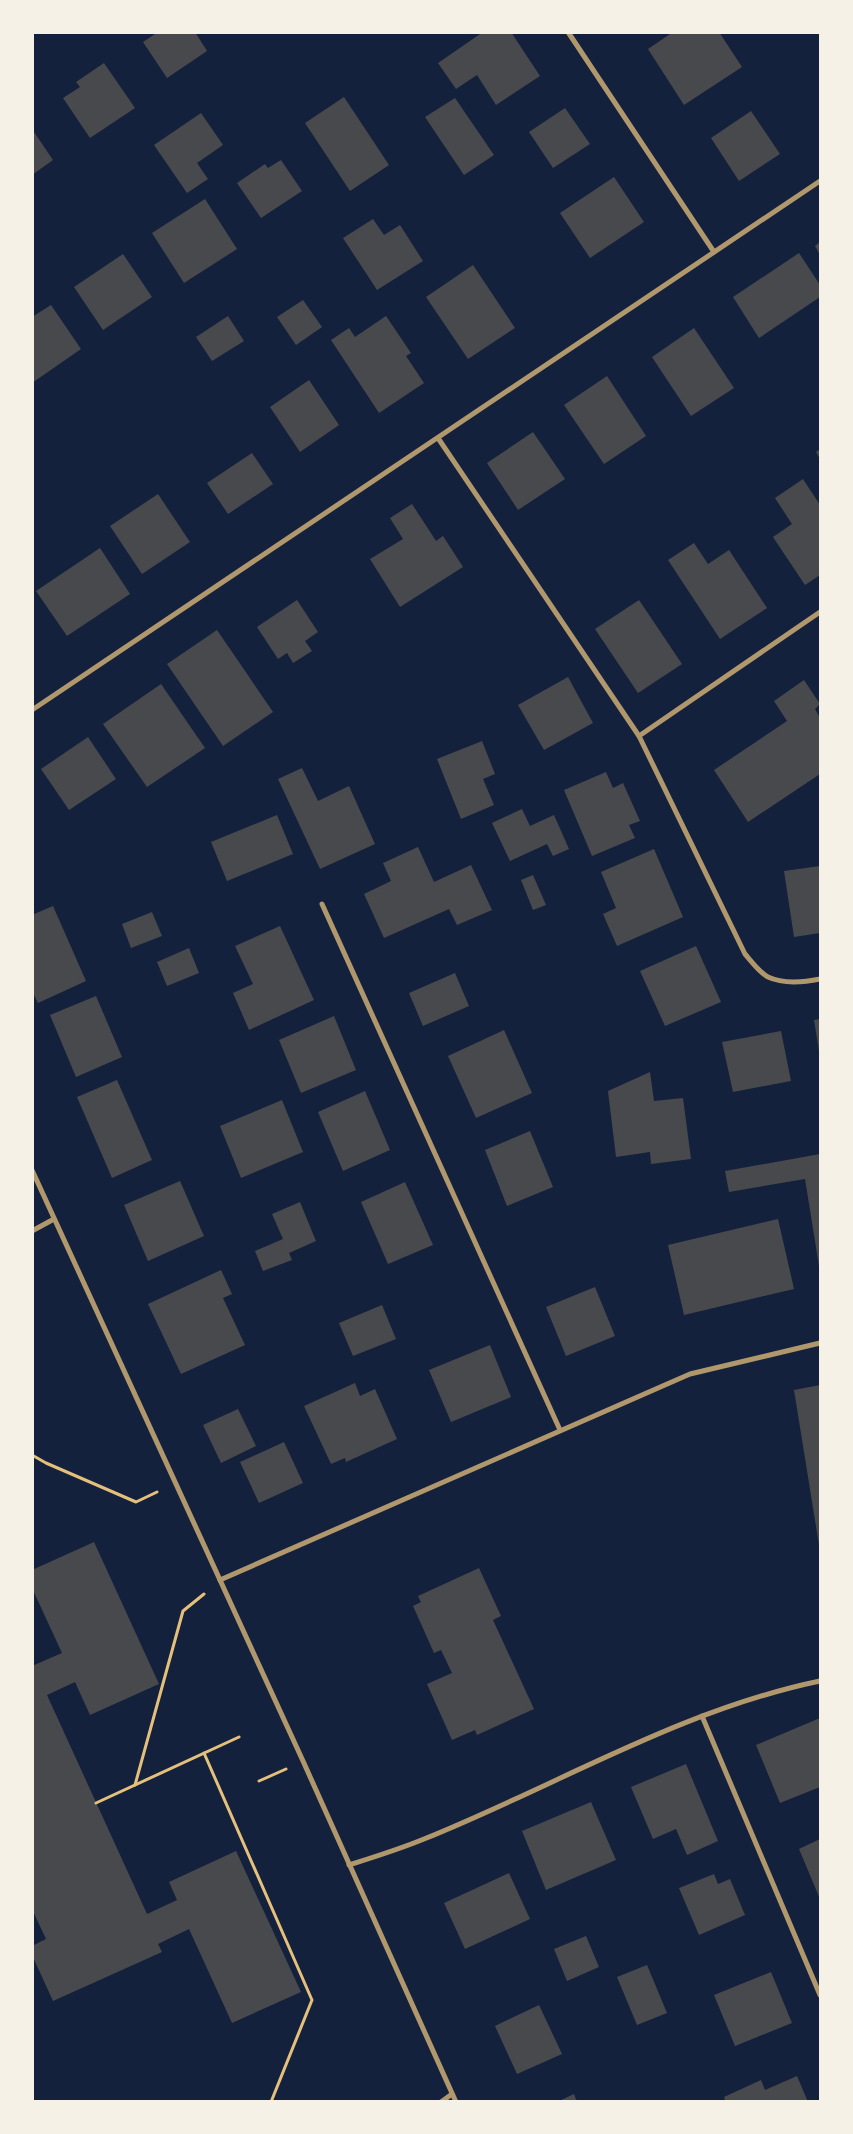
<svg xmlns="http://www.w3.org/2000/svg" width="853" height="2134" viewBox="0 0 853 2134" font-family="'PT Sans',sans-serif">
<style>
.building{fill:#48494c}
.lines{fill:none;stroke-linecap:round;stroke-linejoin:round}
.path{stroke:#e5c07b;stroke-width:3}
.minor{stroke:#b1986c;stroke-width:5}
</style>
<rect width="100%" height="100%" fill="#14213d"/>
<g class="building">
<path d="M158,32H195L207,51L167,78L143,42Z"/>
<path d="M483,32H511L540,76L496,105L477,75L456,89L438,63Z"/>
<path d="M673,32H719L742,67L684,105L648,49Z"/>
<path d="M104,63L135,108L90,138L63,98L80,87L76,82Z"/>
<path d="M344,97L389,165L350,191L305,123Z"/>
<path d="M455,98L494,155L464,175L425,117Z"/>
<path d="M565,108L590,144L553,168L529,132Z"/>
<path d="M751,111L780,154L739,181L711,138Z"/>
<path d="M201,113L223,145L197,163L208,179L187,193L154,145Z"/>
<path d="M32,129L53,160L32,175Z"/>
<path d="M281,160L302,191L261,218L237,183L265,164L268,168Z"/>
<path d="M614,177L644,222L590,258L560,213Z"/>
<path d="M205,199L237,249L184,283L152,233Z"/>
<path d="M373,219L384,235L400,225L423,261L377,290L343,238Z"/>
<path d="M820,242V255L815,246Z"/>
<path d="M799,253L820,285V297L759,338L733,297Z"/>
<path d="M123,254L152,297L103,330L74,287Z"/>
<path d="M473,265L515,328L468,359L426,297Z"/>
<path d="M303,300L322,327L296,345L277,317Z"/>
<path d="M51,305L81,349L32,383V317Z"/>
<path d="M228,316L244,341L212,361L196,337Z"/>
<path d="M386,316L411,353L406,356L424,383L379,413L331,340L349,328L355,337Z"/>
<path d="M694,328L734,388L691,416L652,357Z"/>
<path d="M607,376L646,436L604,464L564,405Z"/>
<path d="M309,380L339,425L300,452L270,407Z"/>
<path d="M533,432L565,479L518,510L487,463Z"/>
<path d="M820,449V459L816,452Z"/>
<path d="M252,453L273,484L228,514L207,483Z"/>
<path d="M803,479L820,505V575L805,585L773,537L792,524L775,498Z"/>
<path d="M158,494L190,542L142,574L110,526Z"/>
<path d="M412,504L436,541L443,536L463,567L400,607L370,559L403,539L390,518Z"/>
<path d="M694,543L708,564L729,550L767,608L720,639L668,560Z"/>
<path d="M100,548L130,594L67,636L36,591Z"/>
<path d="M297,600L318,632L305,641L312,651L293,663L287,653L278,659L257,627Z"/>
<path d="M639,600L682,664L638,693L595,629Z"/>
<path d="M217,630L273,712L223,746L167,664Z"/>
<path d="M568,677L593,723L544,750L518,705Z"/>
<path d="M804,680L820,704L815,709L820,718V774L748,822L714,770L787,721L774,701Z"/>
<path d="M161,684L205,748L147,787L103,724Z"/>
<path d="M88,737L116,779L69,810L41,769Z"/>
<path d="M482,741L495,774L483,779L494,805L461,819L437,759Z"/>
<path d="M302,768L318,801L349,786L375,844L320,869L278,779Z"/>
<path d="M606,772L613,788L623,783L640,821L629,825L635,838L592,856L564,790Z"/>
<path d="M522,809L530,826L554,815L569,849L553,856L547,844L510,861L492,823Z"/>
<path d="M277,815L293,854L227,881L211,842Z"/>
<path d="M418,847L434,882L471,865L492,910L457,925L449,909L384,938L364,894L391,881L383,863Z"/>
<path d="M654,849L683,917L617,946L603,914L616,908L601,872Z"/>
<path d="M820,866V933L794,937L784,871Z"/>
<path d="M533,875L546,905L533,910L521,880Z"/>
<path d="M53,906L86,981L38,1003L32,991V915Z"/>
<path d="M152,912L162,936L131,948L122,924Z"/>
<path d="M280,926L314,1000L249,1030L233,993L253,984L235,946Z"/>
<path d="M696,946L721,1002L665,1026L640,971Z"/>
<path d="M189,948L199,973L167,986L157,962Z"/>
<path d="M455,973L469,1006L423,1026L409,993Z"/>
<path d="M96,996L122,1057L76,1077L50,1015Z"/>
<path d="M334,1016L356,1070L301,1093L279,1040Z"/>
<path d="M820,1019V1051H819L814,1020Z"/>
<path d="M504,1030L532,1093L476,1118L448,1056Z"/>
<path d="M781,1031L791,1081L733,1092L722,1042Z"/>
<path d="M650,1072L654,1101L683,1098L691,1159L651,1164L650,1152L616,1157L608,1091Z"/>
<path d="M117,1080L152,1160L112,1178L77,1097Z"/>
<path d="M365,1091L390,1150L343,1171L318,1112Z"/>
<path d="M282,1100L303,1152L241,1178L220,1126Z"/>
<path d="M530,1131L553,1187L507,1206L485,1150Z"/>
<path d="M820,1154V1266H819L805,1179L729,1192L725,1171Z"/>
<path d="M180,1181L204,1236L148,1261L124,1205Z"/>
<path d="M405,1182L433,1245L388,1264L361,1202Z"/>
<path d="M300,1202L316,1241L289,1253L292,1260L263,1271L255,1251L283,1239L272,1214Z"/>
<path d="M778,1219L794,1289L684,1315L668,1245Z"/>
<path d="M221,1270L232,1294L223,1298L245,1345L181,1374L148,1304Z"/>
<path d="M595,1287L615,1336L566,1356L546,1307Z"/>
<path d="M382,1305L396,1339L353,1356L339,1323Z"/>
<path d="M490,1345L511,1397L451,1422L429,1370Z"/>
<path d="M355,1383L360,1396L375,1389L397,1439L346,1462L345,1458L331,1464L304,1406Z"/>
<path d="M820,1385V1545H819L794,1390Z"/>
<path d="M238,1409L256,1446L221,1463L203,1425Z"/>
<path d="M284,1442L303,1483L259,1503L240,1462Z"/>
<path d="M94,1542L159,1684L90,1715L75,1682L47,1695L147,1914L177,1900L169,1882L236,1851L301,1992L232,2023L189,1929L158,1944L162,1952L53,2001L32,1955V1946L46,1939L32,1909V1666L62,1653L32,1588V1570Z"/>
<path d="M479,1568L501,1616L493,1620L534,1709L477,1735L475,1730L452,1740L427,1684L452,1673L441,1650L434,1653L413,1606L421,1602L418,1596Z"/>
<path d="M820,1718V1787L780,1803L756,1745Z"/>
<path d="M686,1764L718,1841L687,1855L676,1829L653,1839L631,1787Z"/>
<path d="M591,1802L616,1860L546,1890L522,1831Z"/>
<path d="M820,1839V1899L799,1849Z"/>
<path d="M509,1873L530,1919L465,1949L444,1903Z"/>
<path d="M714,1874L718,1884L730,1879L745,1915L699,1935L679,1888Z"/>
<path d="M586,1936L599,1967L567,1981L554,1949Z"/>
<path d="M647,1965L667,2013L637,2025L617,1977Z"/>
<path d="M771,1972L792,2023L735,2046L714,1995Z"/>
<path d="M539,2005L562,2054L517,2074L495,2026Z"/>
<path d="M797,2076L808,2102H726L724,2097L761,2080L765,2090Z"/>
<path d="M574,2094L577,2102H557Z"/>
</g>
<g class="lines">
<g class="path">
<path d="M32,1455L46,1463L136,1502L157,1492"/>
<path d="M204,1753L312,2000L271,2102"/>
<path d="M259,1781L286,1769"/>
<path d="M135,1785L183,1611L204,1594"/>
<path d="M96,1803L239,1737"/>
</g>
<g class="minor">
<path d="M568,32L714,252"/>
<path d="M438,438L639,736"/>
<path d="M820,612L639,736L745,954C752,962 759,972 768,977C783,984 805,982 820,979"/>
<path d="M32,710L820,181"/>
<path d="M322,904L560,1430"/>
<path d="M32,1170L303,1761L456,2102"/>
<path d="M32,1231L54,1219"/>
<path d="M220,1580L690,1374L820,1343"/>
<path d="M702,1716L820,1995"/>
<path d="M349,1865C374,1857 400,1849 424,1839C556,1786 680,1710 820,1681"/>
<path d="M441,2102L452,2094"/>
</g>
</g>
<rect width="853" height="2134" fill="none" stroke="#f6f1e7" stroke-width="68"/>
</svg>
